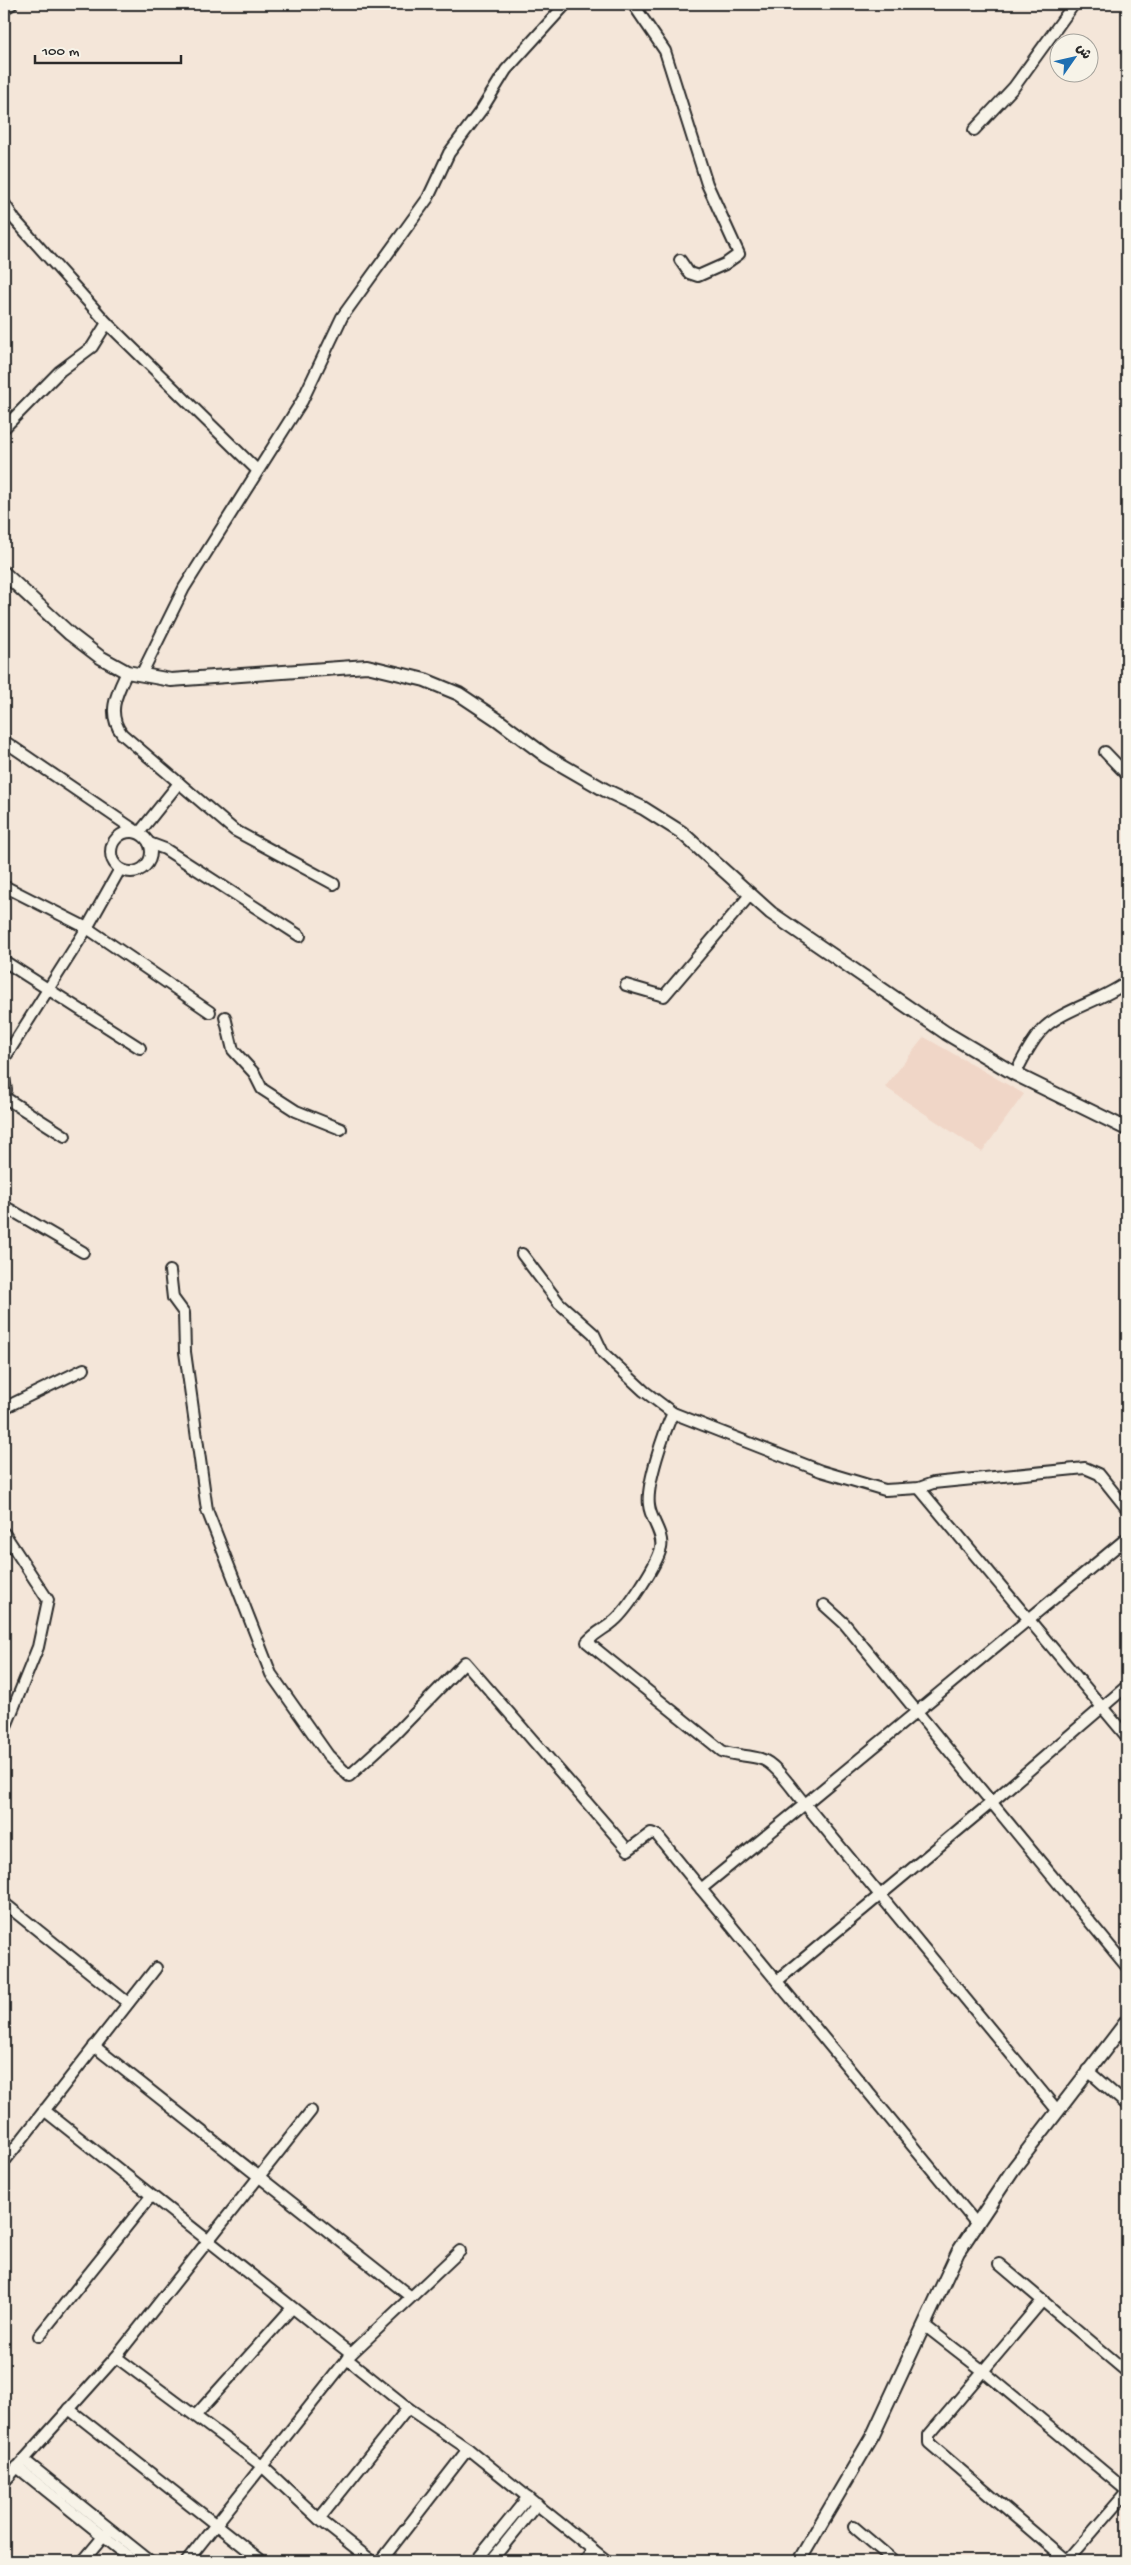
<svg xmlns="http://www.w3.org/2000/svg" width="1131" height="2565" viewBox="0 0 1131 2565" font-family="'Gochi Hand','Playpen Sans Arabic',sans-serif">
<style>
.built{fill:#f0d6c7}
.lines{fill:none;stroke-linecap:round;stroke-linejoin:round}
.minor-casing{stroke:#2b2b2b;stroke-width:14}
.tertiary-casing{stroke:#2b2b2b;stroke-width:16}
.minor{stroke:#f7f3e8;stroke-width:10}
.tertiary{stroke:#f7f3e8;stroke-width:12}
</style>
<rect width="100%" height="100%" fill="#f4e6d9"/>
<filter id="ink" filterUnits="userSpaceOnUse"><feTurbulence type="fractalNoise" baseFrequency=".02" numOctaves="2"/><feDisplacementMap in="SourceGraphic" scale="10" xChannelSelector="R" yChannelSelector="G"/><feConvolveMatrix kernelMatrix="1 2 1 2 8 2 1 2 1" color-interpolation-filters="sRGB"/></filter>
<g filter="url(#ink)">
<path class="built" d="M924,1037L1024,1094L982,1152L885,1087Z"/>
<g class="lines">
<defs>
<g id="minor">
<path d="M633,4L665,51L707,184L739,254L725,264L698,276L689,273L680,260"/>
<path d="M4,9L12,4"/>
<path d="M974,130L1014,87L1074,4"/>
<path d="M4,203L15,220L107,323L257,470"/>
<path d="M4,428L60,371L92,347L107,323"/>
<path d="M127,672C117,693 106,713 122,734L234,830L334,884"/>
<path d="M142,673L184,588L302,401L342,317L428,198L449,153L482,109L506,70L566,4"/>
<path d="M4,741L139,833L179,783"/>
<path d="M1105,752L1127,775"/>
<circle cx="131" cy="852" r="20"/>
<path d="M149,843L165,849L300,936"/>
<path d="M4,886L87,928L210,1012"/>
<path d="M4,961L140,1048"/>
<path d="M626,985L664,996L750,895"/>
<path d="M225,1017L233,1050L254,1073L262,1089L296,1111L341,1129"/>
<path d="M4,1059L87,928L120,869"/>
<path d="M1015,1074C1023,1059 1030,1043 1042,1030C1059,1011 1104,1000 1127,982"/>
<path d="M4,1077L6,1090L4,1098"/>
<path d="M4,1097L65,1136"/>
<path d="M4,1206L83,1252"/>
<path d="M522,1254L559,1303L594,1334L603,1353L644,1391L673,1413L821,1471L885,1490L919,1488L933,1483L1085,1468L1099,1474L1127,1509"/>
<path d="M170,1271L173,1298L184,1313L185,1352L207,1510L271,1674L328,1755L349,1776L393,1736L465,1662L628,1850L651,1833L657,1835L701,1889"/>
<path d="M4,1408L84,1369"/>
<path d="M673,1413C664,1432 646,1485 649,1505C650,1519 664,1534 661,1548C657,1565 627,1610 614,1621C604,1630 598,1630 587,1642L722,1751C735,1756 748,1755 761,1759C776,1763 794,1792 805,1804L701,1889L976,2223"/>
<path d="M919,1488L1127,1737"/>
<path d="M4,1533L48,1600L38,1647L4,1731"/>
<path d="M824,1605L844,1623L1127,1967"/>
<path d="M4,1903L128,2003"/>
<path d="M777,1981L992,1802L1127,1686"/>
<path d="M94,2046L411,2297"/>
<path d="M1087,2070L1127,2105"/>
<path d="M44,2110L351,2354"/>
<path d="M1057,2110L805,1804L1127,1538"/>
<path d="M4,2162L156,1968"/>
<path d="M999,2264L1127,2372"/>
<path d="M1043,2300L929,2435V2443L1067,2561"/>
<path d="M924,2325L982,2370L1127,2491"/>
<path d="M39,2336L151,2196"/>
<path d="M116,2357L262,2466L319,2519L372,2561"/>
<path d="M347,2359L408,2408L468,2449L607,2561"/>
<path d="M69,2409L262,2561"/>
<path d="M196,2415L292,2308"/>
<path d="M24,2460L150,2561"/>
<path d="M17,2467L134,2561"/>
<path d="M4,2482L116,2357L311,2111"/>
<path d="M319,2519L408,2408"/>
<path d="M854,2527L894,2561"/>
<path d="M83,2561L108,2531"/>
<path d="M187,2561L351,2354L460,2251"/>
<path d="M381,2561L468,2449"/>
<path d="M476,2561L528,2497"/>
<path d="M491,2561L537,2504"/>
<path d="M585,2561L593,2550"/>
<path d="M1067,2561L1127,2492"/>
</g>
<g id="tertiary">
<path d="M4,573L70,634L100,657L127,672L171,680L367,666L425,680L459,694L498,720L546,756L605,790L643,808L681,832L771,913L946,1033L1015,1074L1127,1129"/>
<path d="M799,2561L873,2435L958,2252L1014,2168L1127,2021"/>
</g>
</defs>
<use href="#minor" class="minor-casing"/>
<use href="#tertiary" class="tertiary-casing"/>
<use href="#minor" class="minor"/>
<use href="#tertiary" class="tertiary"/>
</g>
</g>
<rect width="1131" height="2565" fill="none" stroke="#f7f3e8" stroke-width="20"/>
<rect x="10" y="10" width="1111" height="2545" fill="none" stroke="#2b2b2b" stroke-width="2" filter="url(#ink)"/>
<g transform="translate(1074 58) rotate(56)"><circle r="24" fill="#f7f3e8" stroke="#a5a39c"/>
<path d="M0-4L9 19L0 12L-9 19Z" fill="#1f6fb2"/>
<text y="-8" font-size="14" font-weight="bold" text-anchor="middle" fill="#2b2b2b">ش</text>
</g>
<path d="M35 55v8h146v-8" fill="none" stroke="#2b2b2b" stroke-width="2.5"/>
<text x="42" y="55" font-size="15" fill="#2b2b2b" stroke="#f7f3e8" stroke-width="4" paint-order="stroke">100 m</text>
</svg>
